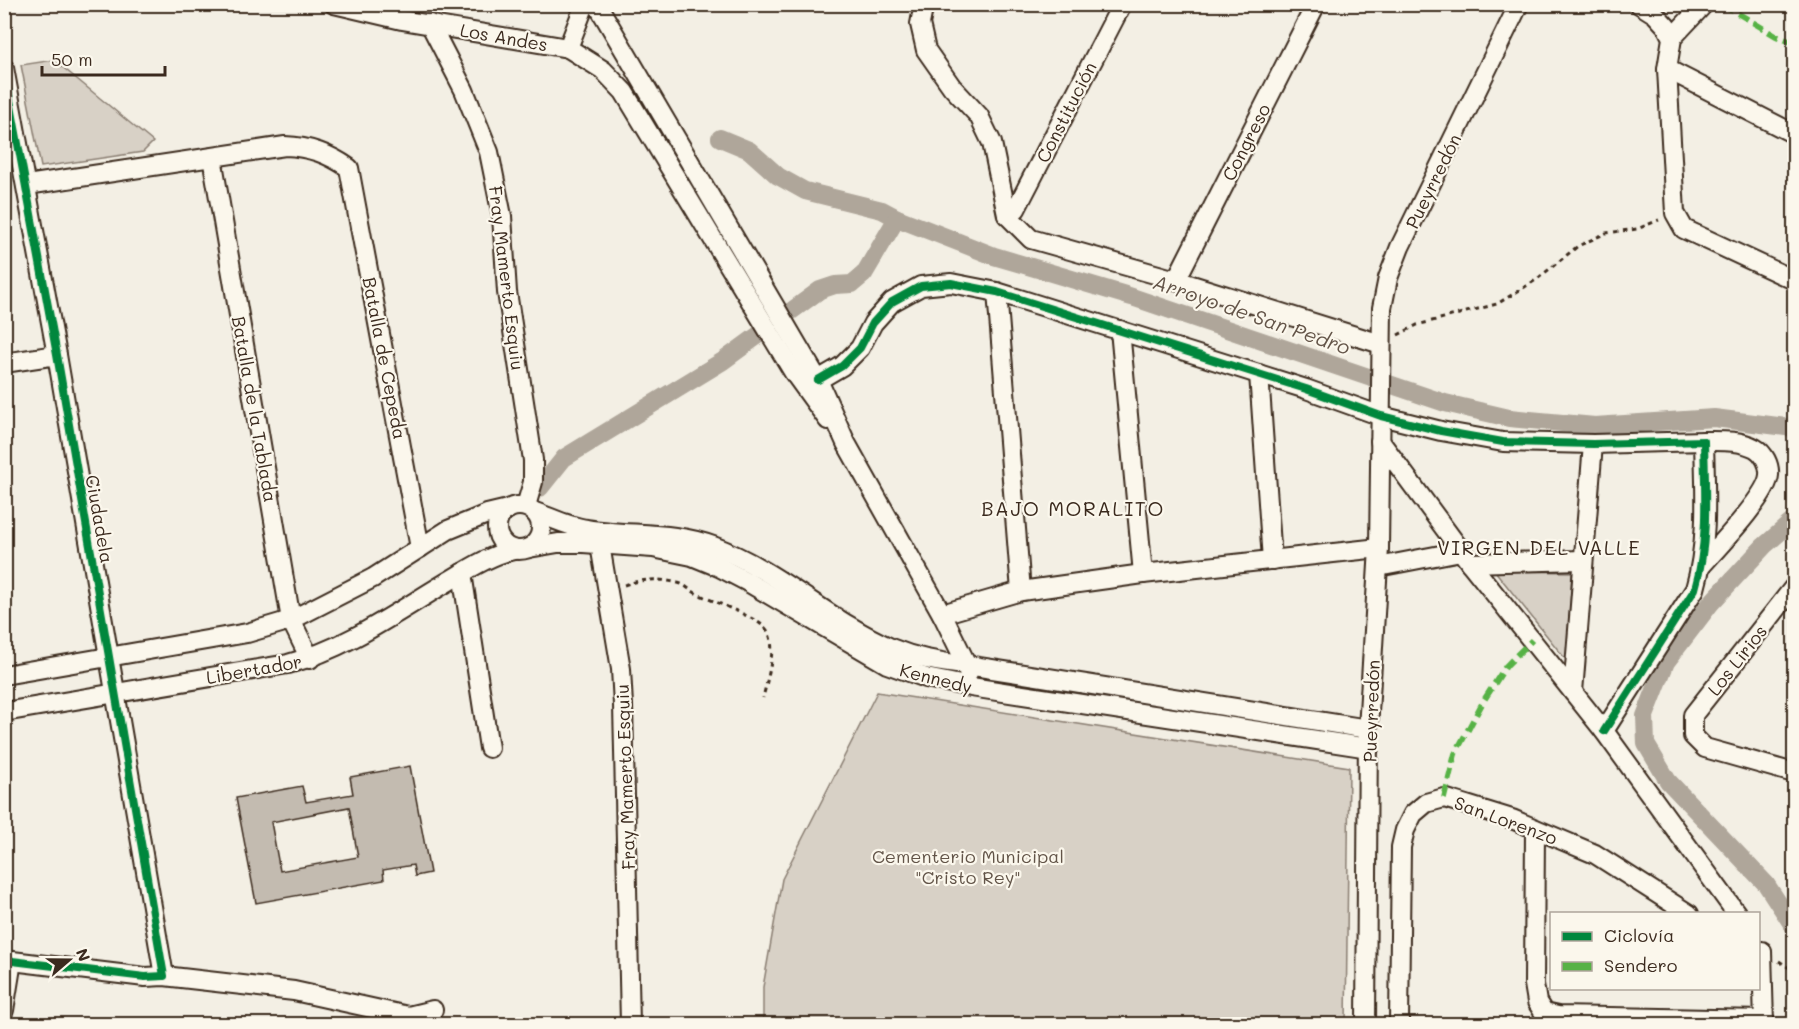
<svg xmlns="http://www.w3.org/2000/svg" width="1799" height="1029" viewBox="0 0 1799 1029" font-family="Mali,sans-serif">
<style>
.green{fill:#d8d1c6;stroke:#8a7e72;stroke-width:1.5}
.lines{fill:none;stroke-linecap:round;stroke-linejoin:round}
.canal{stroke:#afa69a;stroke-width:18}
.building{fill:#c3bbb0;stroke:#3b2a1e;stroke-width:1.5;fill-rule:evenodd}
.minor-casing{stroke:#3b2a1e;stroke-width:22}
.path{stroke:#3b2a1e;stroke-width:3;stroke-dasharray:4.5 4.5;stroke-linecap:butt}
.minor{stroke:#fbf7ec;stroke-width:18}
.quiet{stroke:#57b245;stroke-width:6;stroke-dasharray:12 6;stroke-linecap:butt}
.cycleway-casing{stroke:#fbf7ec;stroke-width:11}
.cycleway{stroke:#00873e;stroke-width:8}
.labels{text-anchor:middle;dominant-baseline:central;stroke-width:4.5;stroke-linejoin:round;paint-order:stroke}
.street-label{font-size:18px;fill:#3b2a1e;stroke:#fbf7ec}
.park-label{font-size:18px;fill:#625448;stroke:#fbf7ec}
.water-label{font-size:20px;font-style:italic;fill:#645549;stroke:#fbf7ec}
.neighbourhood-label{font-size:20px;letter-spacing:1.5px;fill:#3b2a1e;stroke:#fbf7ec}
</style>
<rect width="100%" height="100%" fill="#f3efe4"/>
<filter id="ink" filterUnits="userSpaceOnUse"><feTurbulence type="fractalNoise" baseFrequency=".0167" numOctaves="2"/><feDisplacementMap in="SourceGraphic" scale="12" xChannelSelector="R" yChannelSelector="G"/><feConvolveMatrix kernelMatrix="1 2 1 2 8 2 1 2 1" color-interpolation-filters="sRGB"/></filter>
<g filter="url(#ink)">
<g class="green">
<path d="M54,60L153,142L143,152L41,167L21,65Z"/>
<path d="M1495,571L1572,572L1567,661Z"/>
<path d="M877,692L1349,767L1346,1024H763V987L782,879Z"/>
</g>
<g class="lines">
<g class="canal">
<path d="M720,138L749,150L778,176L805,191L882,210L897,218L994,256L1132,297L1445,403L1509,418L1595,426L1714,418L1794,428"/>
<path d="M540,488L564,458L723,361L820,290L835,285L852,284L864,274L897,218"/>
<path d="M1794,520L1764,546L1711,603L1666,662L1645,716L1646,744L1668,781L1766,884L1794,927"/>
</g>
</g>
<path class="building" d="M410,766L430,873L415,876L413,865L383,870L384,880L256,903L236,798L302,786L306,802L353,794L350,777ZM349,807L358,857L280,871L271,822Z"/>
<g class="lines">
<defs>
<g id="minor">
<path d="M334,4L402,20L568,48L603,70L624,92L794,373L828,420"/>
<path d="M597,4L818,380L846,443L942,614L967,665L968,673"/>
<path d="M924,4L920,24L926,50L952,87L979,116L992,143L1007,215L1031,239L1176,280L1381,344"/>
<path d="M1639,4L1655,14L1666,26L1672,38L1667,69L1675,213L1684,229L1794,280"/>
<path d="M430,24L464,90L489,152L502,216L507,292L533,460V482L526,506"/>
<path d="M1672,38L1704,4"/>
<path d="M568,48L585,4"/>
<path d="M4,68L57,355L164,976"/>
<path d="M1667,69L1794,134"/>
<path d="M212,157L291,620L310,659"/>
<path d="M27,185L285,146C310,147 329,154 349,168L420,548"/>
<path d="M1007,215L1016,209L1122,4"/>
<path d="M1176,280L1316,4"/>
<path d="M997,292L1021,591"/>
<path d="M1120,330L1143,574"/>
<path d="M4,363L57,355"/>
<path d="M1259,374L1272,560"/>
<path d="M818,380L842,366L860,348L873,323L892,302L921,286L951,283L997,292L1306,389L1381,416L1441,431L1503,442L1593,444L1704,441C1705,490 1709,541 1695,589L1604,731"/>
<path d="M1380,441L1470,563L1604,731L1737,914"/>
<circle cx="519" cy="528" r="22"/>
<path d="M535,512C552,518 569,527 587,529C628,536 674,531 713,546C778,570 829,621 891,648C915,658 941,663 967,665L1368,729"/>
<path d="M598,533L621,669L623,705L630,1024"/>
<path d="M529,548L558,543H583L653,548L692,556L719,567L746,581L887,664L926,678L971,687L1369,748"/>
<path d="M1470,563L1583,560"/>
<path d="M1702,565C1717,548 1768,495 1769,475C1770,465 1764,453 1755,448C1740,440 1721,441 1704,441"/>
<path d="M1378,567L1461,551"/>
<path d="M462,573L489,748"/>
<path d="M1794,587L1693,715V736L1705,748L1794,773"/>
<path d="M942,614L1021,591L1143,574L1379,548"/>
<path d="M4,675L247,633L291,620L373,578L448,530L487,514L508,509"/>
<path d="M1573,692L1593,444"/>
<path d="M4,712L288,664C345,649 394,614 444,584C466,571 489,555 514,550"/>
<path d="M1535,829L1534,984L1537,1002L1544,1013L1558,1016L1764,1020"/>
<path d="M1762,951L1764,1024"/>
<path d="M4,960L145,977L164,976L294,991L408,1016L433,1010"/>
<path d="M4,1010L12,961"/>
<path d="M1366,1024L1368,729L1379,548L1382,308L1388,278L1400,247L1519,4"/>
<path d="M1399,1024L1401,847L1405,830L1413,814L1426,803L1444,798L1512,819L1595,854L1689,914"/>
</g>
</defs>
<use href="#minor" class="minor-casing"/>
<g class="path">
<path d="M1398,335L1417,325L1497,304L1536,280L1578,246L1606,233L1637,229L1659,220"/>
<path d="M624,585C643,579 658,578 678,583C684,584 688,589 694,592C710,601 758,617 767,630C778,648 767,679 763,698"/>
<path d="M1779,961L1794,971"/>
</g>
<use href="#minor" class="minor"/>
<g class="quiet">
<path d="M1722,4L1776,36L1794,43"/>
<path d="M1444,798L1455,754L1484,700L1506,666L1532,640"/>
</g>
<defs>
<g id="cycleway">
<path d="M4,68L57,355L164,976L145,977L4,960"/>
<path d="M818,380L842,366L860,348L873,323L892,302L921,286L951,283L997,292L1306,389L1381,416L1441,431L1503,442L1593,444L1704,441C1705,490 1709,541 1695,589L1604,731"/>
</g>
</defs>
<use href="#cycleway" class="cycleway-casing"/>
<use href="#cycleway" class="cycleway"/>
</g>
</g>
<g class="labels">
<g class="street-label">
<text transform="translate(504 37) rotate(10)">Los Andes</text>
<text transform="translate(1066 112) rotate(-63)">Constitución</text>
<text transform="translate(1246 142) rotate(-63)">Congreso</text>
<text transform="translate(1433 181) rotate(-64)">Pueyrredón</text>
<text transform="translate(507 278) rotate(83)">Fray Mamerto Esquiu</text>
<text transform="translate(385 358) rotate(79)">Batalla de Cepeda</text>
<text transform="translate(255 409) rotate(80)">Batalla de la Tablada</text>
<text transform="translate(100 519) rotate(80)">Ciudadela</text>
<text transform="translate(1737 660) rotate(-52)">Los Lirios</text>
<text transform="translate(254 669) rotate(-10)">Libertador</text>
<text transform="translate(936 678) rotate(14)">Kennedy</text>
<text transform="translate(1371 711) rotate(-88)">Pueyrredón</text>
<text transform="translate(625 777) rotate(-92)">Fray Mamerto Esquiu</text>
<text transform="translate(1506 820) rotate(20)">San Lorenzo</text>
</g>
<g class="park-label">
<text x="968" y="856">Cementerio Municipal<tspan x="968" dy="21">"Cristo Rey"</tspan></text>
</g>
<g class="water-label">
<text transform="translate(1252 314) rotate(19)">Arroyo de San Pedro</text>
</g>
<g class="neighbourhood-label">
<text x="1073" y="508">BAJO MORALITO</text>
<text x="1539" y="547">VIRGEN DEL VALLE</text>
</g>
</g>
<rect width="1799" height="1029" fill="none" stroke="#fbf7ec" stroke-width="24"/>
<rect x="12" y="12" width="1775" height="1005" fill="none" stroke="#3b2a1e" stroke-width="2" filter="url(#ink)"/>
<rect x="1550" y="912" width="210" height="78" fill="#fbf7ec" stroke="#aea59a" stroke-width="1.5"/>
<rect x="1562" y="932" width="30" height="9" fill="#00873e" stroke="#aea59a" stroke-width="1.5"/>
<text x="1604" y="942" font-size="18" fill="#3b2a1e">Ciclovía</text>
<rect x="1562" y="962" width="30" height="9" fill="#57b245" stroke="#aea59a" stroke-width="1.5"/>
<text x="1604" y="972" font-size="18" fill="#3b2a1e">Sendero</text>
<g transform="translate(69 960) rotate(70)" stroke="#fbf7ec" stroke-width="4.5" paint-order="stroke">
<path d="M0-4.5L10 22L0 15L-10 22Z" fill="#3b2a1e"/>
<text y="-9" font-size="16" font-weight="bold" text-anchor="middle" fill="#3b2a1e">N</text>
</g>
<path d="M42 66v9h123v-9" fill="none" stroke="#3b2a1e" stroke-width="3"/>
<text x="51" y="66" font-size="18" fill="#3b2a1e" stroke="#fbf7ec" stroke-width="4.5" paint-order="stroke">50 m</text>
</svg>
